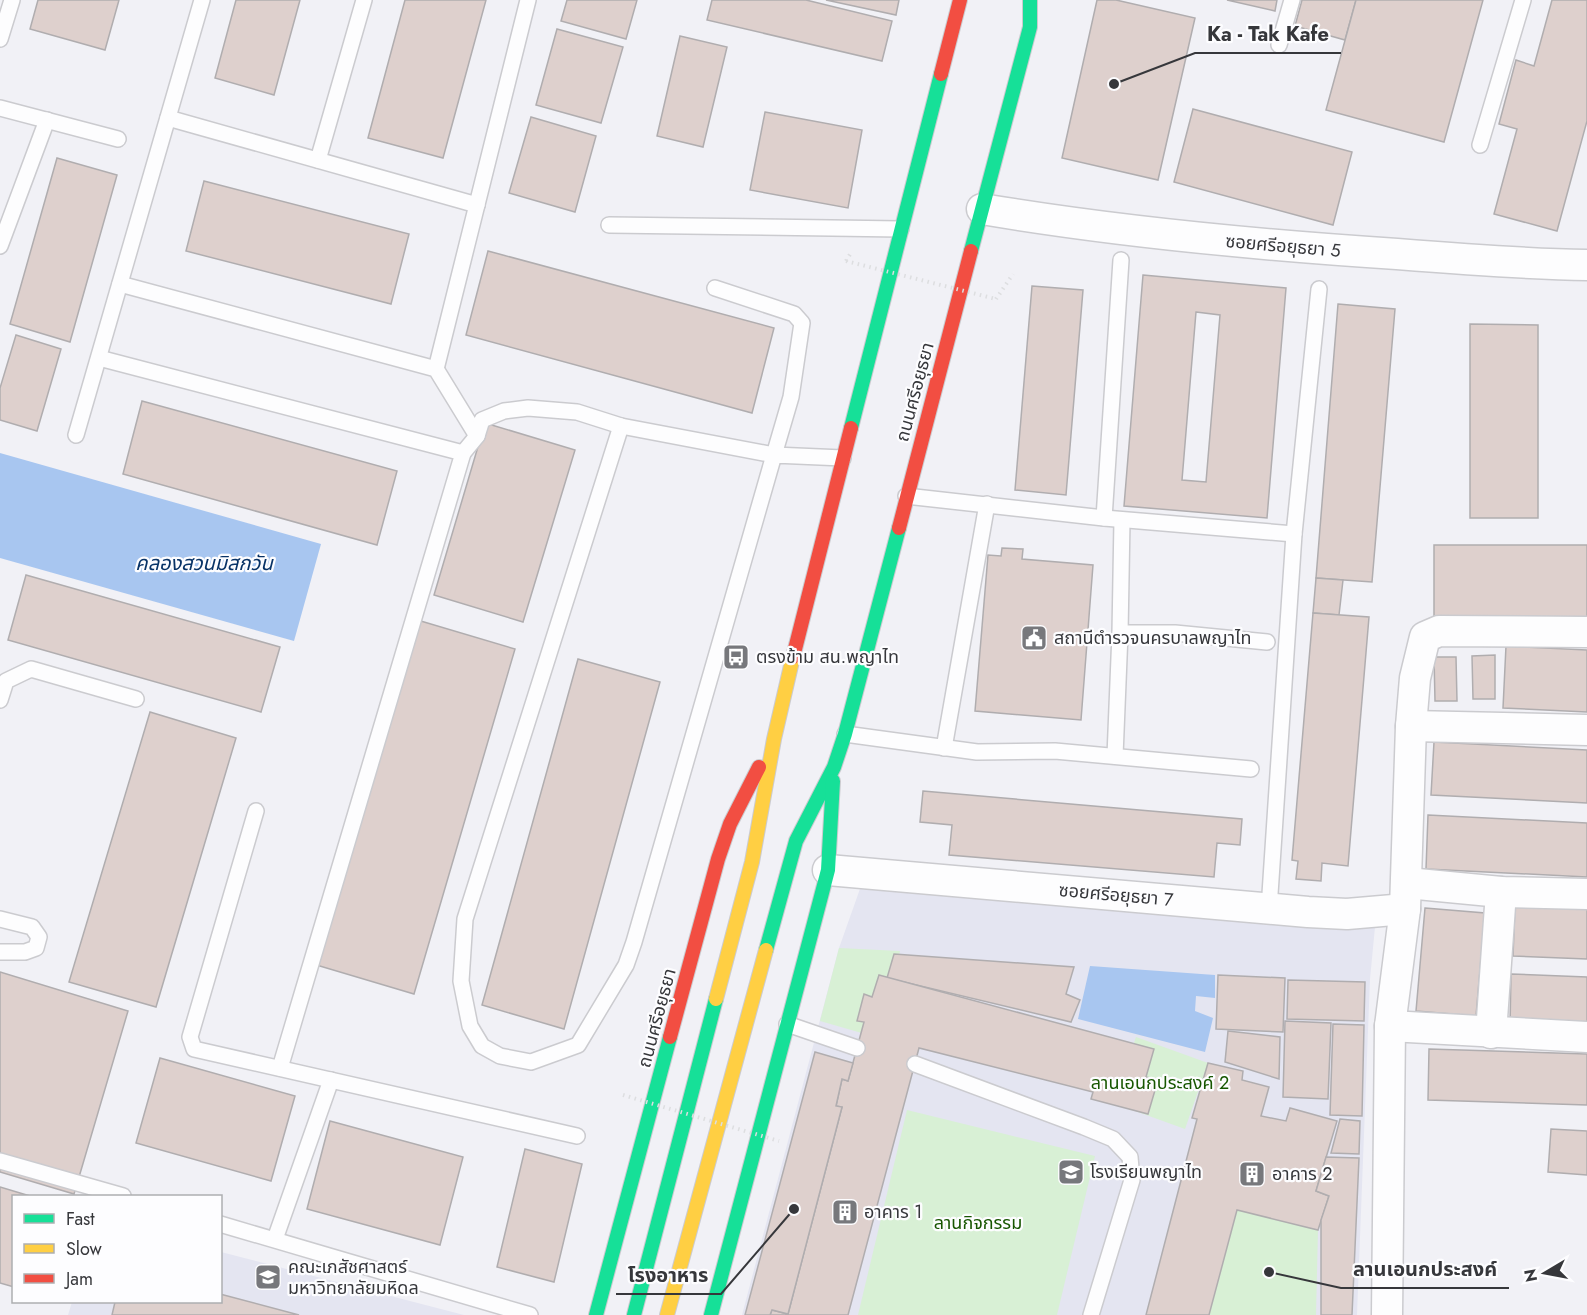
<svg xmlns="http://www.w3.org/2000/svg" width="1587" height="1315" viewBox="0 0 1587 1315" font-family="Jost,'Noto Sans Thai',sans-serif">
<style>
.built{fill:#e4e5f1}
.green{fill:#d8f0d5}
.water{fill:#a8c6f0}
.building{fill:#ded0cd;stroke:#b0adaf;stroke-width:1.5;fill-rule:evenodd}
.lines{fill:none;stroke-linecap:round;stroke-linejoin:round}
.lane-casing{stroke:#cbcbcf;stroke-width:18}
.street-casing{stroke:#cbcbcf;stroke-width:33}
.fast-casing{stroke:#cbcbcf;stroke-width:16}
.slow-casing{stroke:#cbcbcf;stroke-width:16}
.jam-casing{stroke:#cbcbcf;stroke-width:16}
.path{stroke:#dddee0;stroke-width:4;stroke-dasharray:1.5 4.5;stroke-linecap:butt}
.lane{stroke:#fdfdfe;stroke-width:15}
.street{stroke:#fdfdfe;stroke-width:30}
.fast{stroke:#16e098;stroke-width:14}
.slow{stroke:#ffcf43;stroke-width:14}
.jam{stroke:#f24e42;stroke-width:14}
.path-bridge{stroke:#dddee0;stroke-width:4;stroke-dasharray:1.5 4.5;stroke-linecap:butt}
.labels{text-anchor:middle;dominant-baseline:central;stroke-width:4.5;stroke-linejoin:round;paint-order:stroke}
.street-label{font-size:18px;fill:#36373b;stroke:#fdfdff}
.poi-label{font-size:18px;fill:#36373b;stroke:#fdfdff;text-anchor:start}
.park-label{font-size:18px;fill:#175600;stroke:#fdfdff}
.water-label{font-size:20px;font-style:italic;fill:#083367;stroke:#fdfdff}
.leader{fill:none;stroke:#36373b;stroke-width:2}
.callout-dot{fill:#36373b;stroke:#fdfdff;stroke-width:2}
.callout-label{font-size:20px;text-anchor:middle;font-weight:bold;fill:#36373b;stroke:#fdfdff;stroke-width:4.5;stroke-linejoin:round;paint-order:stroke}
</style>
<rect width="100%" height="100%" fill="#f1f1f6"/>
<g class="built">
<path d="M861,886L1375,927L1370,979L1357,1315H742L839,948Z"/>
<path d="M221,1252L464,1315H68L72,1302H220Z"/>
</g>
<g class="green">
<path d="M839,948L900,951L879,1038L820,1021Z"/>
<path d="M1136,1037L1208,1063L1185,1129L1113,1103Z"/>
<path d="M907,1110L1095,1156L1057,1315H858Z"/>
<path d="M1237,1210L1318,1230L1316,1315H1209Z"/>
</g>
<g class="water">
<path d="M0,453L321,544L294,641L0,558Z"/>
<path d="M1090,966L1215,975V998L1196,996L1195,1011L1213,1018L1205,1052L1078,1019Z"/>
</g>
<g class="building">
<path d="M38,0H119L105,50L30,29Z"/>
<path d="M236,0H300L274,95L215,78Z"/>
<path d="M405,0H486L443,158L368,138Z"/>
<path d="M567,0H637L626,39L561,21Z"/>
<path d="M712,0H806L892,21L882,61L707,20Z"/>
<path d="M826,0H899L896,15Z"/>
<path d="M1097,0H1116L1195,18L1158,180L1062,158Z"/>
<path d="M1227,0H1277L1275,11Z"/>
<path d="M1302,0H1356L1345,40L1295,26Z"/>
<path d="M1356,0H1483L1444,142L1326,110Z"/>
<path d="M1552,0H1587V121L1557,231L1494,214L1517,129L1499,124L1516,60L1534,66Z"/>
<path d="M557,29L623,47L601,123L536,105Z"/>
<path d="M680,36L727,47L703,147L657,136Z"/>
<path d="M1193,109L1352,152L1333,225L1174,182Z"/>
<path d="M765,112L862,130L848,208L750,190Z"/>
<path d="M531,117L596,136L575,212L509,193Z"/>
<path d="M57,158L117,175L70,342L10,324Z"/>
<path d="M204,181L409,234L391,304L186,251Z"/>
<path d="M488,251L774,328L752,413L466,335Z"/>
<path d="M1143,275L1286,288L1267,518L1124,506ZM1196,312L1220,315L1206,482L1182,480Z"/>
<path d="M1032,286L1083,290L1066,495L1015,490Z"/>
<path d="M1338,304L1395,309L1372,582L1316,578Z"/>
<path d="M1470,324L1538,325V518H1470Z"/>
<path d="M16,335L61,349L37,431L0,420V388Z"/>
<path d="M142,401L397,471L377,545L123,474Z"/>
<path d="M485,423L575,450L523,622L434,595Z"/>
<path d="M1434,545H1587V618L1434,619Z"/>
<path d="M1002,548L1023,549L1022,559L1093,565L1081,720L975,711L988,555L1001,556Z"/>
<path d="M26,575L280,647L261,712L8,640Z"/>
<path d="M1316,578L1343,580L1339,615L1313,613Z"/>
<path d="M1313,613L1369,617L1348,866L1322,863L1321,881L1296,879L1298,861L1292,860Z"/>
<path d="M414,619L515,649L414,994L313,964Z"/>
<path d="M1506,646L1587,650V712L1503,708Z"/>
<path d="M1495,655V699H1473L1472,656Z"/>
<path d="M1434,657H1456L1457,701H1435Z"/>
<path d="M578,659L660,682L564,1029L482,1005Z"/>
<path d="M150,712L236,738L156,1007L69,982Z"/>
<path d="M1434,742L1587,750V803L1431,795Z"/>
<path d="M923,791L1242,819L1240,845L1217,843L1214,877L949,855L952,825L920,822Z"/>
<path d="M1428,815L1587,823V877L1426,869Z"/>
<path d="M1515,904L1587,906V959L1513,956Z"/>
<path d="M1425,908L1485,913L1476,1016L1416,1011Z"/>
<path d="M894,954L1074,967L1066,994L1080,1000L1071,1022L887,978Z"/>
<path d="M0,972L128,1011L74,1194L0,1172Z"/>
<path d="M1511,974L1587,977V1029L1510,1027Z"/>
<path d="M879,975L1154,1049L1146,1077L1158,1080L1148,1114L1091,1099L1093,1092L919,1048L848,1315H770L772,1310L788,1314L842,1107L836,1106L842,1079L848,1081L864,1022L857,1021L864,994L872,997Z"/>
<path d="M1218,975L1285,978L1283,1032L1216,1029Z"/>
<path d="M1288,980L1365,982L1364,1021L1287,1019Z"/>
<path d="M1285,1021L1331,1023L1328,1099L1283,1097Z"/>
<path d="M1333,1024L1364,1025L1362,1116L1330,1115Z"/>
<path d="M1228,1031L1280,1037L1279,1079L1225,1062Z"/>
<path d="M1429,1049L1587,1054V1105L1428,1100Z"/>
<path d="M815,1052L853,1063L848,1081L842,1079L836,1106L842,1107L788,1314L772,1310L770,1315H745Z"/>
<path d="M160,1058L295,1096L271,1181L136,1143Z"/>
<path d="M1208,1063L1243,1071L1242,1080L1269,1087L1261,1116L1286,1121L1290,1108L1337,1121L1316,1191L1329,1196L1318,1230L1237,1210L1209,1315H1146L1197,1119L1192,1118Z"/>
<path d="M1340,1119L1360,1121L1359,1154L1331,1153Z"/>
<path d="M330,1121L463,1157L440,1245L307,1209Z"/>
<path d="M1551,1129L1587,1131V1175L1548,1172Z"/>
<path d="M525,1149L582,1164L554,1282L497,1267Z"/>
<path d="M1326,1157L1359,1158L1352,1315H1321V1220L1329,1196L1316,1191Z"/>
<path d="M0,1187L30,1196H14V1287L0,1283Z"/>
<path d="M220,1294L299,1315H112L115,1302H220Z"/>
</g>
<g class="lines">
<defs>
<g id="lane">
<path d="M0,39L12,0"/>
<path d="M1279,45L1292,0"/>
<path d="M0,108L118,139"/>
<path d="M168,118L477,205"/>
<path d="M1480,145L1523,0"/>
<path d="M318,160L364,0"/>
<path d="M609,225L901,229"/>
<path d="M0,246L47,120"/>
<path d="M120,284L436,369L477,436"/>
<path d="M99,358L463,453L280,1068"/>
<path d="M436,369L528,0"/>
<path d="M621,426L465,919L461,981L470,1026L482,1046L500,1056L531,1062L578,1045L626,965L634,942L774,455L843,458"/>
<path d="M76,435L202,0"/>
<path d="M463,453L477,436L482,420L504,411L528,408L577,412L621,426L774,455L791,397L802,323L794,314L715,288"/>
<path d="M906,496L1104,518L1294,534"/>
<path d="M1104,518L1121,260"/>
<path d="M1120,633H1175L1267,642"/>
<path d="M0,700L6,681L31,669L136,699"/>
<path d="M845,734L977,752L1055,751L1251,769"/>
<path d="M944,748L987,504"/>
<path d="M1115,756L1120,633L1122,520"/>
<path d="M256,811L190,1037L194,1049L577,1136"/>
<path d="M1269,909L1294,534L1319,289"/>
<path d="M0,919L32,927L39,937L36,948L25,952H0"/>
<path d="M787,1024L857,1048"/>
<path d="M915,1064L1084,1127L1113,1139L1130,1157L1132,1180L1091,1315"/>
<path d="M0,1161L123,1196"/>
<path d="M220,1224L530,1315"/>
<path d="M275,1239L331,1080"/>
</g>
<g id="street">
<path d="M982,209C1119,232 1258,245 1397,254C1460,259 1523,264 1587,265"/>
<path d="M1411,726L1587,730"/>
<path d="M828,870L1308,912L1347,914L1405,909"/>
<path d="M1407,883L1501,892L1587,894"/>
<path d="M1390,1026L1587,1037"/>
<path d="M1491,1033L1501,892"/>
<path d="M1387,1315L1390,1026L1405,909L1411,726L1415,678L1425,637L1439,631L1587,632"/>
</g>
<g id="fast">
<path d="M971,251L1030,27V0"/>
<path d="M851,428L941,74"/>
<path d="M766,950L796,841L834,767L845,734L899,528"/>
<path d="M596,1315L670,1037"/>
<path d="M634,1315L716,999"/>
<path d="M711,1315L828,870L833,781"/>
</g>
<g id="slow">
<path d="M716,999L752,862L774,739L793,657"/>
<path d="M667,1315L766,950"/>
</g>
<g id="jam">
<path d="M941,74L960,0"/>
<path d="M899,528L971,251"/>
<path d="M793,657L851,428"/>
<path d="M670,1037L718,859L730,824L759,767"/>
</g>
</defs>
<use href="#lane" class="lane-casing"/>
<use href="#street" class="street-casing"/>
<use href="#fast" class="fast-casing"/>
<use href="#slow" class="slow-casing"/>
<use href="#jam" class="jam-casing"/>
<g class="path">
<path d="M846,261L852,251"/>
<path d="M996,299L1013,274"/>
</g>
<use href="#lane" class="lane"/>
<use href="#street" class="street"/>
<use href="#fast" class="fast"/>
<use href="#slow" class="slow"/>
<use href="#jam" class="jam"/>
<g class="path-bridge">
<path d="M846,261L996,299"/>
<path d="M623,1095L779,1141"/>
</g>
</g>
<defs>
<symbol id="civic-square" viewBox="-11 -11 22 22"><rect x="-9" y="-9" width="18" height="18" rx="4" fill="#77787c" stroke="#fdfdff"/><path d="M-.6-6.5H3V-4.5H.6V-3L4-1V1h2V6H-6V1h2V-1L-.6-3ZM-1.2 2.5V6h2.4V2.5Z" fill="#fff"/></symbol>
<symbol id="bus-square" viewBox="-11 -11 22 22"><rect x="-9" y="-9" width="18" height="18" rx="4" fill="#77787c" stroke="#fdfdff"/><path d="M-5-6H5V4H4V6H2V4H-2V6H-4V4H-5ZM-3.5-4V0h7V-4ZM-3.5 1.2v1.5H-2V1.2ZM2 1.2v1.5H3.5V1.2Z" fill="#fff"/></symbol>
<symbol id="school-square" viewBox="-11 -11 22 22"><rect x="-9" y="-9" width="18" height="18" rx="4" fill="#77787c" stroke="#fdfdff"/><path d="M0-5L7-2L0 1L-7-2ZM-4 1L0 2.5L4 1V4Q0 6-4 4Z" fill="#fff"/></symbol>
<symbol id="building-square" viewBox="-11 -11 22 22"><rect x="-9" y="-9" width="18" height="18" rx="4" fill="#77787c" stroke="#fdfdff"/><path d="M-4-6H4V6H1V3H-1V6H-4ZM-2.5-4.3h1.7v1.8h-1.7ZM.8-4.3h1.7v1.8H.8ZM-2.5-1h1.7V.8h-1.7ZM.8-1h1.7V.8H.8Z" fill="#fff"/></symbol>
<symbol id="university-square" viewBox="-11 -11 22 22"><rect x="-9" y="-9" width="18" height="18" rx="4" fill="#77787c" stroke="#fdfdff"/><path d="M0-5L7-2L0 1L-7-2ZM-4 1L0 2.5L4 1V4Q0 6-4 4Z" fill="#fff"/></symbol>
</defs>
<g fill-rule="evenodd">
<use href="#civic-square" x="1019" y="623" width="30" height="30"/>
<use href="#bus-square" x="721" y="642" width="30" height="30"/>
<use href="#school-square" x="1056" y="1157" width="30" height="30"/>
<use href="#building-square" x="1237" y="1159" width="30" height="30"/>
<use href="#building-square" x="830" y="1197" width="30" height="30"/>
<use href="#university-square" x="253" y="1262" width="30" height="30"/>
</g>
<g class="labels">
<g class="street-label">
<text transform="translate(1283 246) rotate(5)">ซอยศรีอยุธยา 5</text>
<text transform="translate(915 392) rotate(-75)">ถนนศรีอยุธยา</text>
<text transform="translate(1116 895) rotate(5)">ซอยศรีอยุธยา 7</text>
<text transform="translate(657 1018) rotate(-75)">ถนนศรีอยุธยา</text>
</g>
<g class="poi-label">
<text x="1054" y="638">สถานีตำรวจนครบาลพญาไท</text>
<text x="756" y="657">ตรงข้าม สน.พญาไท</text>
<text x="1090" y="1172">โรงเรียนพญาไท</text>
<text x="1272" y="1174">อาคาร 2</text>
<text x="864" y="1212">อาคาร 1</text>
<text x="288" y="1267">คณะเภสัชศาสตร์<tspan x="288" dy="21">มหาวิทยาลัยมหิดล</tspan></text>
</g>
<g class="park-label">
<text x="1160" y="1083">ลานเอนกประสงค์ 2</text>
<text x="978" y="1223">ลานกิจกรรม</text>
</g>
<g class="water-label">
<text x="204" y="563">คลองสวนมิสกวัน</text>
</g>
</g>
<path class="leader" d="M1114 84L1195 53H1341M1269 1272L1341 1288H1509M794 1209L721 1294H616"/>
<g class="callout-dot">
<circle cx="1114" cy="84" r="6"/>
<circle cx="1269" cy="1272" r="6"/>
<circle cx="794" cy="1209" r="6"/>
</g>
<g class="callout-label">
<text x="1268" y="41">Ka - Tak Kafe</text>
<text x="1425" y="1276">ลานเอนกประสงค์</text>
<text x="668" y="1282">โรงอาหาร</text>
</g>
<rect x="12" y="1195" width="210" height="108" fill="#fdfdff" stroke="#adaeb1" stroke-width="1.5"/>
<rect x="24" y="1214" width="30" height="9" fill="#16e098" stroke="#adaeb1" stroke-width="1.5"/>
<text x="66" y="1225" font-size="18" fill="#36373b">Fast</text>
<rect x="24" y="1244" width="30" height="9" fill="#ffcf43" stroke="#adaeb1" stroke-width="1.5"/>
<text x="66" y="1255" font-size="18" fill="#36373b">Slow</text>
<rect x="24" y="1274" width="30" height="9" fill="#f24e42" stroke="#adaeb1" stroke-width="1.5"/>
<text x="66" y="1285" font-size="18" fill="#36373b">Jam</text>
<g transform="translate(1545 1273) rotate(260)" stroke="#fdfdff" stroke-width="4.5" paint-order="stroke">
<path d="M0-4.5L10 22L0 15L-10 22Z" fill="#36373b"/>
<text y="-9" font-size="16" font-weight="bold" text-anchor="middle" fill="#36373b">N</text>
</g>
</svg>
